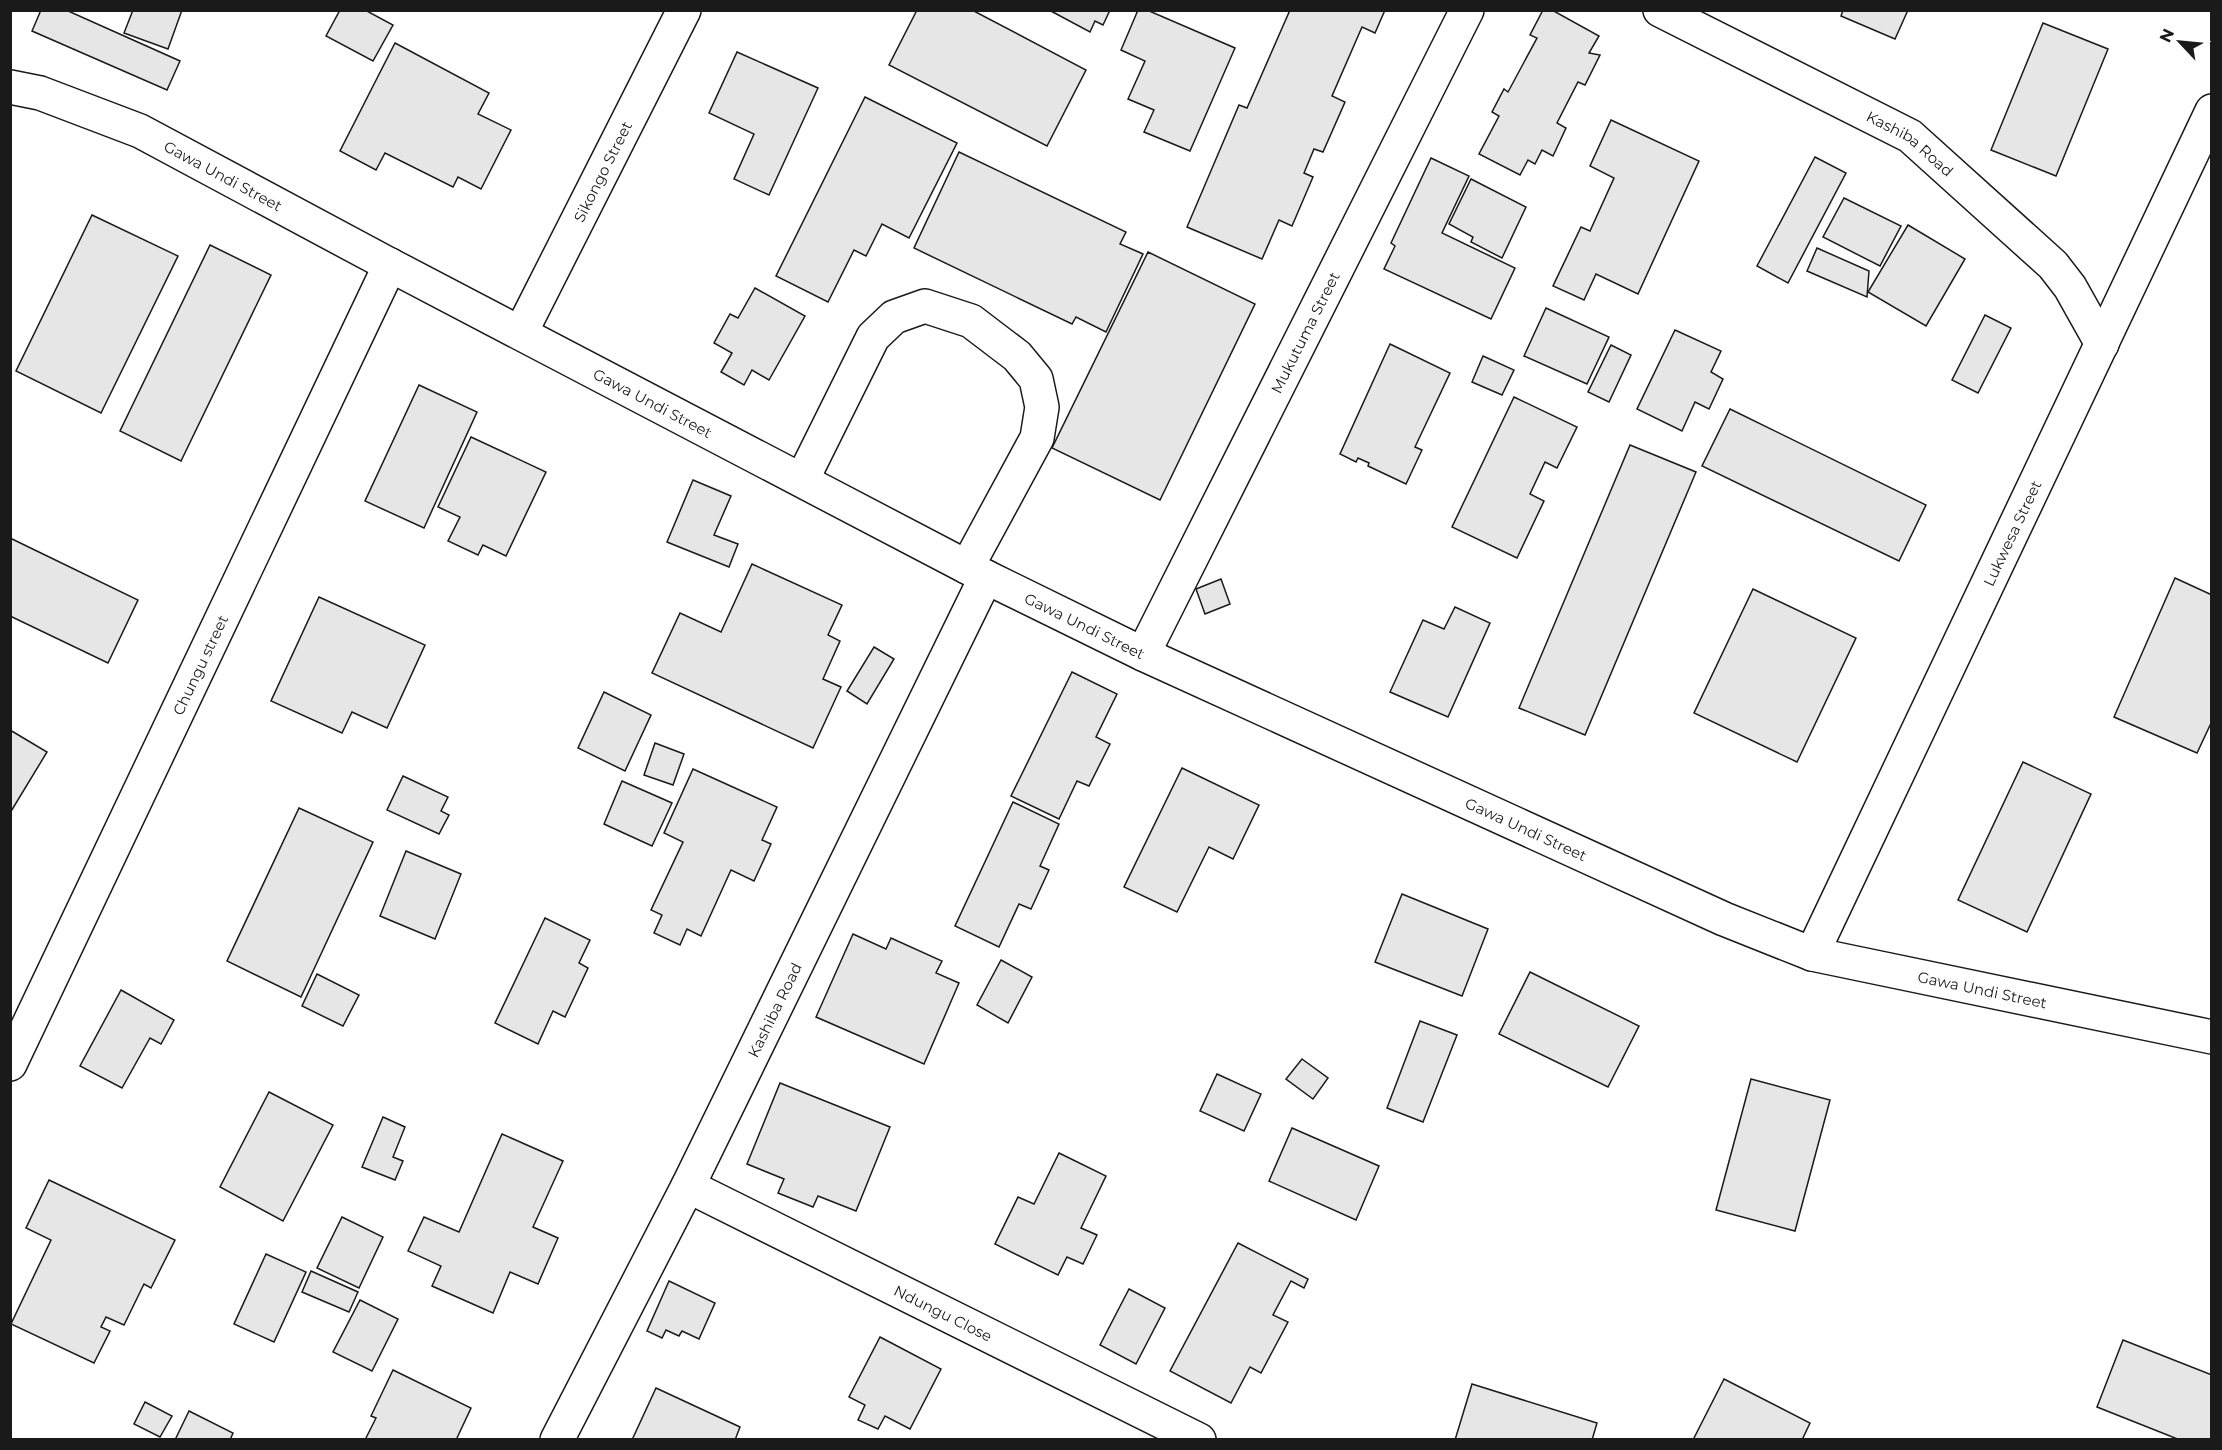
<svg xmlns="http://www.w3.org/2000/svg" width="2222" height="1450" viewBox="0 0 2222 1450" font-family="Montserrat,sans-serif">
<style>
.building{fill:#e6e6e6;stroke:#1a1a1a;stroke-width:1.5}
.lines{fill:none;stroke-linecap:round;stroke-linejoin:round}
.minor-casing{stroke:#1a1a1a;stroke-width:36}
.minor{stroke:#fff;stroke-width:33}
.labels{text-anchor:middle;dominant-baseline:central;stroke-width:4.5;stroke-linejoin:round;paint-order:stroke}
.street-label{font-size:15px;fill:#1a1a1a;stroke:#fff}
</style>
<rect width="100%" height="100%" fill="#fff"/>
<g class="building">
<path d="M41,10H66L180,61L167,90L32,31Z"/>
<path d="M133,10H182L168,49L124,33Z"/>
<path d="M340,10H365L393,25L373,61L326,36Z"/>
<path d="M917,10H972L1086,70L1047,146L889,65Z"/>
<path d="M1049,10H1110L1103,25L1095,21L1090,32Z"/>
<path d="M1138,10H1147L1235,48L1190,151L1144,132L1154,110L1128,99L1145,61L1121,50Z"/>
<path d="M1290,10H1385L1375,33L1362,27L1332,96L1345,102L1323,152L1314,149L1304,173L1313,177L1292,226L1279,220L1262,259L1187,227L1239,105L1247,108Z"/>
<path d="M1543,10H1552L1599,36L1589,53L1600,55L1585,85L1578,82L1557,123L1566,128L1553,156L1542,150L1535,164L1528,160L1520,175L1479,154L1499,116L1492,112L1504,89L1508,92L1537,38L1530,35Z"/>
<path d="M1843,10H1908L1895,39L1841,16Z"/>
<path d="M2043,23L2108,49L2056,176L1991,150Z"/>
<path d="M395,43L489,93L478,114L511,130L481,189L458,177L453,187L385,153L376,170L340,151Z"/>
<path d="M737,52L818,88L769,195L734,179L754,134L709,113Z"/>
<path d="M865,97L957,143L909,238L882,224L866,256L854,250L828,302L776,276Z"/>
<path d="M1611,120L1699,161L1638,294L1596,274L1584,300L1553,286L1581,227L1590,231L1614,178L1590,166Z"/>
<path d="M959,152L1126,232L1120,244L1143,254L1106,332L1076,317L1072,324L914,248Z"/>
<path d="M1815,157L1846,173L1788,283L1757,266Z"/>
<path d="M1431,158L1469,176L1442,233L1515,268L1491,319L1384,269L1395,246L1391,243Z"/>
<path d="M1471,179L1526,207L1502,258L1471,242L1473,237L1449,224Z"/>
<path d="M1844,198L1901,226L1880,266L1823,237Z"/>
<path d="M92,215L178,256L101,413L16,371Z"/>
<path d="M1908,225L1965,259L1926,326L1868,292Z"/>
<path d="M210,245L271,275L181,461L120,431Z"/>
<path d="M1817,248L1869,271L1867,297L1807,271Z"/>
<path d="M1148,252L1255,304L1160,500L1052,448Z"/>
<path d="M755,288L805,316L769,380L752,370L744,385L721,372L732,353L714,343L730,314L738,318Z"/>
<path d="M1546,308L1609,337L1587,384L1524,356Z"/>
<path d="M1985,315L2011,328L1978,393L1952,380Z"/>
<path d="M1675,330L1721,351L1711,372L1723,379L1709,409L1695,402L1682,431L1637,409Z"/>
<path d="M1390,344L1450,373L1415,447L1422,450L1406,484L1368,466L1369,463L1358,458L1356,462L1340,454Z"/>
<path d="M1611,345L1631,355L1609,402L1588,392Z"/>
<path d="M1483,356L1514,370L1502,395L1472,382Z"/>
<path d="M419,385L477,412L424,528L365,501Z"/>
<path d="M1514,397L1577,427L1557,468L1545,462L1530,494L1544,501L1517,558L1452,527Z"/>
<path d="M1730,409L1926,505L1899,561L1702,466Z"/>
<path d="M471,437L546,472L506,556L483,545L478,555L448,541L460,517L438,507Z"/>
<path d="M1630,445L1696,472L1585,735L1519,708Z"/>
<path d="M693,480L731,496L714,535L738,544L729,567L667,542Z"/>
<path d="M10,538L138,600L108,663L10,616Z"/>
<path d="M752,564L842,605L828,635L840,641L823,679L841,687L813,748L652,673L680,613L721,632Z"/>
<path d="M2175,578L2212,595V721L2197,753L2114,717Z"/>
<path d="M1221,579L1230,604L1205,614L1196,589Z"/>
<path d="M1753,589L1856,638L1797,762L1694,713Z"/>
<path d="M319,597L425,645L387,728L352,712L342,733L271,701Z"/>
<path d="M1455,607L1490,623L1448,717L1390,692L1423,620L1444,629Z"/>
<path d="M874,647L894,659L867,704L847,691Z"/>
<path d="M1072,672L1117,694L1096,737L1110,744L1089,786L1077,781L1059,819L1011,796Z"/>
<path d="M604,692L651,715L625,771L578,748Z"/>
<path d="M10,730L47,752L10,813Z"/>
<path d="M655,743L684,754L673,785L644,775Z"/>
<path d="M2023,762L2091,794L2027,932L1958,900Z"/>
<path d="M1182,768L1259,805L1233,859L1209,847L1177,912L1124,887Z"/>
<path d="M693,769L777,807L762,840L771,844L754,881L731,870L701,936L687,929L680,945L654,933L662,915L651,910L683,842L664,833Z"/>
<path d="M403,776L448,797L441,811L449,815L439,834L387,810Z"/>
<path d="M622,781L672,803L652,846L604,824Z"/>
<path d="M1013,802L1059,824L1040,866L1049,870L1031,909L1019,904L999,947L955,926Z"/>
<path d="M299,808L373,842L301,997L227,961Z"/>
<path d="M406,851L461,874L435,939L380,916Z"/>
<path d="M1402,894L1488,929L1462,996L1375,962Z"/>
<path d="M545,918L590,940L579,963L588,968L565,1017L553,1011L538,1044L495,1023Z"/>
<path d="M853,934L886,949L891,938L942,961L936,973L959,983L924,1064L816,1017Z"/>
<path d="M1001,960L1032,977L1008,1023L977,1005Z"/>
<path d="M1530,972L1639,1026L1608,1087L1499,1034Z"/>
<path d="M317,974L359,995L343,1026L302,1006Z"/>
<path d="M121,990L174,1020L161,1044L150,1038L122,1088L80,1066Z"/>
<path d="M1420,1021L1457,1035L1423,1122L1387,1108Z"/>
<path d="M1302,1059L1328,1078L1313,1099L1286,1079Z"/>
<path d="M1217,1074L1261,1094L1244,1131L1200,1111Z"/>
<path d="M1751,1079L1830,1100L1795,1231L1716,1210Z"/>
<path d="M780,1083L890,1127L856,1211L818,1196L813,1207L778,1193L784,1179L747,1164Z"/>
<path d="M269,1092L333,1125L283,1221L220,1187Z"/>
<path d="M383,1117L405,1127L393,1157L403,1161L395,1180L362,1167Z"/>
<path d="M1292,1128L1379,1166L1356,1220L1269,1181Z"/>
<path d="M502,1134L563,1161L533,1227L558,1238L538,1284L510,1272L493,1313L432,1286L441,1266L408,1251L424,1217L459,1232Z"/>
<path d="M1059,1153L1106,1176L1081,1228L1097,1235L1083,1264L1067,1257L1058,1275L995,1244L1018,1197L1034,1204Z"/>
<path d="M49,1180L175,1240L151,1288L144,1284L124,1325L106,1317L101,1327L110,1331L94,1363L11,1324L51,1240L26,1228Z"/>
<path d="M342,1217L383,1237L359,1288L317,1268Z"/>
<path d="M1238,1243L1308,1279L1304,1288L1291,1281L1273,1315L1288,1322L1261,1373L1250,1367L1231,1403L1170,1371Z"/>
<path d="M266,1254L306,1272L274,1342L234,1324Z"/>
<path d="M311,1271L358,1292L349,1312L302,1292Z"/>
<path d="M669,1281L715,1303L699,1339L682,1331L679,1336L666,1330L662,1338L647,1331Z"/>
<path d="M1129,1289L1165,1308L1136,1364L1100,1345Z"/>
<path d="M360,1300L398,1319L372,1371L333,1352Z"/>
<path d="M880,1337L941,1369L910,1429L885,1416L878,1429L858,1420L865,1405L849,1397Z"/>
<path d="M2123,1340L2212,1375V1440H2180L2097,1407Z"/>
<path d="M393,1370L471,1408L456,1440H365L376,1418L371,1416Z"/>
<path d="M1724,1379L1810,1423L1802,1440H1693Z"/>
<path d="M1472,1384L1597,1423L1592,1440H1455Z"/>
<path d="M656,1388L740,1427L735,1440H632Z"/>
<path d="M145,1402L172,1416L160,1437L134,1424Z"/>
<path d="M189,1411L233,1433L230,1440H175Z"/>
</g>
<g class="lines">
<defs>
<g id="minor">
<path id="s1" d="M1660,10L1910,136L2053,265L2070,287L2102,344"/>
<path id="s2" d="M10,87L40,93L140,131L390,265L986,577L1143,654L1724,919L1812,954L2212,1037"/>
<path id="s3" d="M521,332L684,10"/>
<path d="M802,480L873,337L894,317L925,306L971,321L1017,356L1036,379L1042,407L1037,438L967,567"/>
<path id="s4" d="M1143,654L1467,10"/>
<path id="s5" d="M1812,954L2212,111"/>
<path id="s6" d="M10,1064L390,265"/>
<path id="s7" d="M688,1186L1199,1440"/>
<path id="s8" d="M557,1440L688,1186L986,577"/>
</g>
</defs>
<use href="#minor" class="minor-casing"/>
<use href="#minor" class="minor"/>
</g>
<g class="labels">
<g class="street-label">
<text stroke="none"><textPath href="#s1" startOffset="284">Kashiba Road</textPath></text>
<text stroke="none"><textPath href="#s3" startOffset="180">Sikongo Street</textPath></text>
<text stroke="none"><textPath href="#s2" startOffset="232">Gawa Undi Street</textPath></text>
<text stroke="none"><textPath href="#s4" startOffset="360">Mukutuma Street</textPath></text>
<text stroke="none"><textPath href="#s2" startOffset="718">Gawa Undi Street</textPath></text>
<text stroke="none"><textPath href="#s5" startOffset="466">Lukwesa Street</textPath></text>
<text stroke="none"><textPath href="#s2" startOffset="1204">Gawa Undi Street</textPath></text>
<text stroke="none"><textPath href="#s6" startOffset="442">Chungu street</textPath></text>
<text stroke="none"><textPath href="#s2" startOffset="1690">Gawa Undi Street</textPath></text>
<text stroke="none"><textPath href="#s2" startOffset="2176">Gawa Undi Street</textPath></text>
<text stroke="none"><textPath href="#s8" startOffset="482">Kashiba Road</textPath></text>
<text stroke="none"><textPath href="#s7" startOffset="285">Ndungu Close</textPath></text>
</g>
</g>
<rect width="2222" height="1450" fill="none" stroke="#1a1a1a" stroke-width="24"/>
<g transform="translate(2180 42) rotate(296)" stroke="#ffffff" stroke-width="4.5" paint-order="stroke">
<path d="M0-4.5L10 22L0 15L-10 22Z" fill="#1a1a1a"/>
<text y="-9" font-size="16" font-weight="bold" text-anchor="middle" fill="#1a1a1a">N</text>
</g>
</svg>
